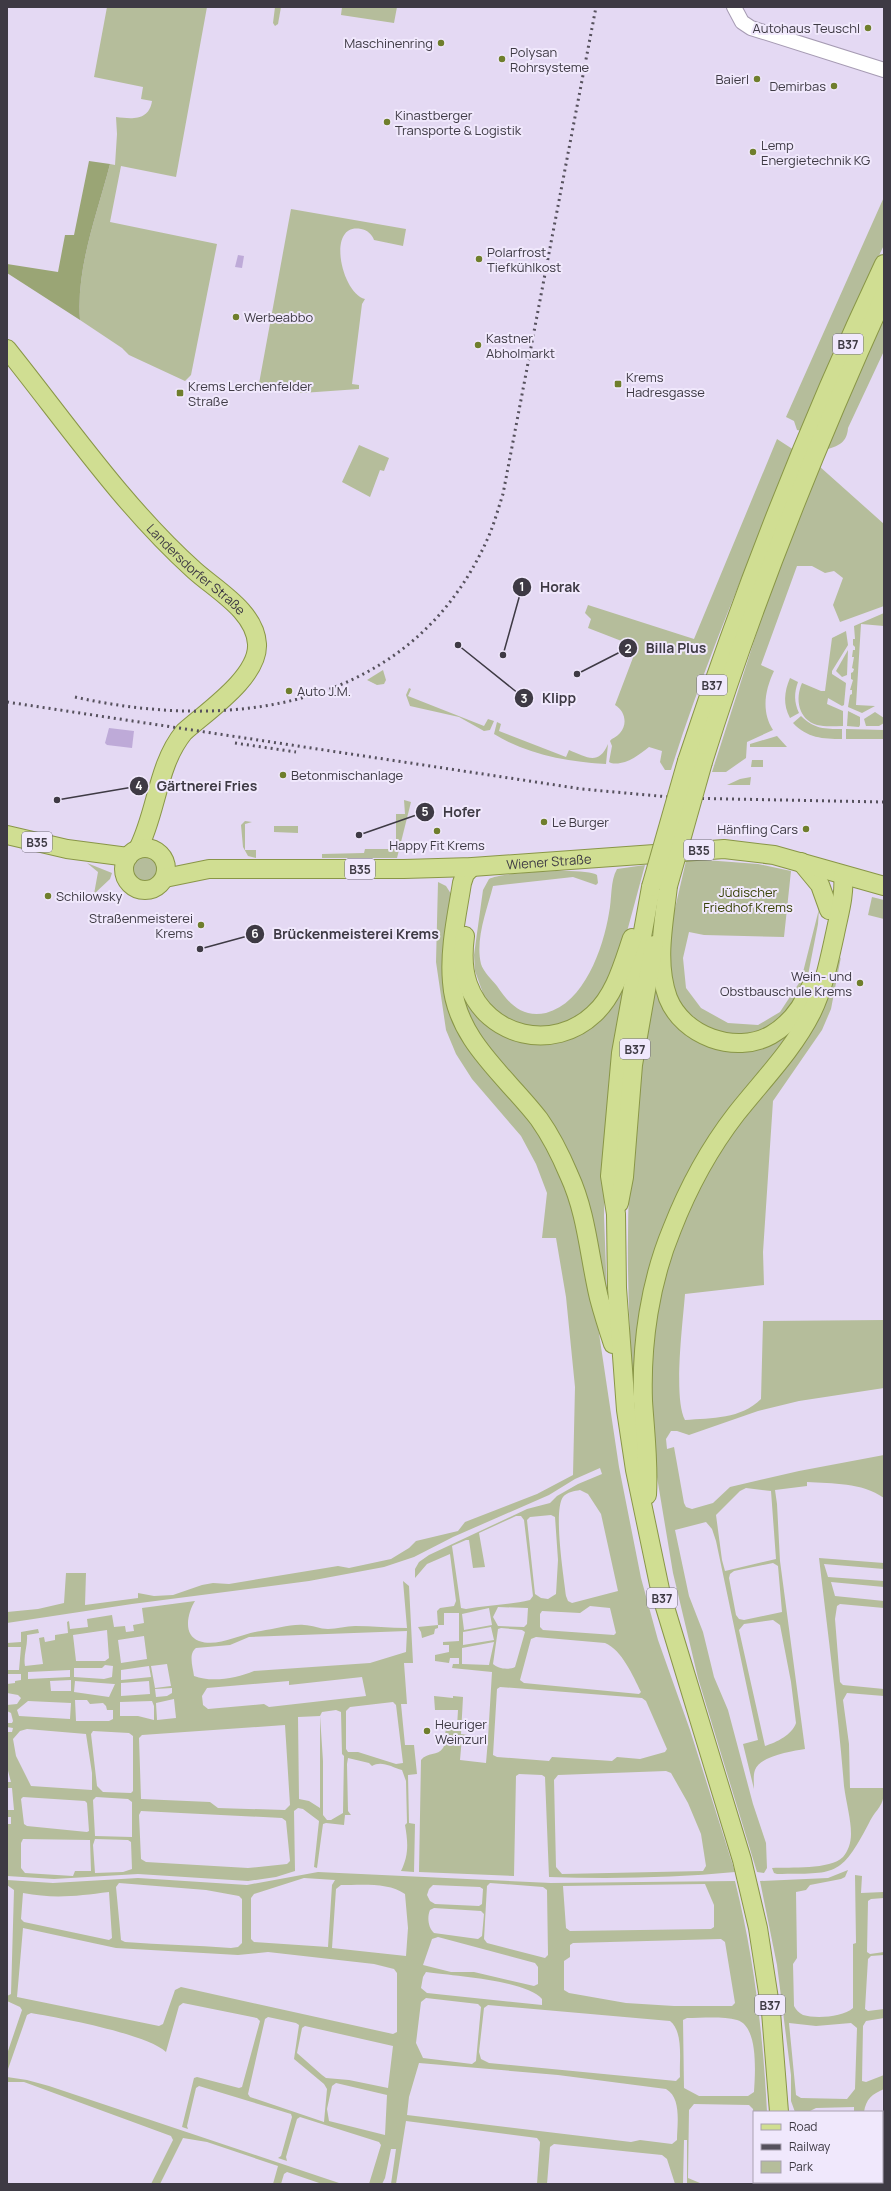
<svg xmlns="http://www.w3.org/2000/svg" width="891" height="2191" viewBox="0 0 891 2191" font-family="Manrope,sans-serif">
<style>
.green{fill:#b5bd9b;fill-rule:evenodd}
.forest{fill:#9aa575}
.water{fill:#beaad8}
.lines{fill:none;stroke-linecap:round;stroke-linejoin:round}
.minor-casing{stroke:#a69bb3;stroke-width:16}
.major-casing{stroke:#899647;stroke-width:20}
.minor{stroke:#fff;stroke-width:14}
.major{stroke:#d0de92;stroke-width:18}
.rail{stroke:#56515d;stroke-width:3;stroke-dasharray:2 4;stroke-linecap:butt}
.major-bridge-casing{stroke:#899647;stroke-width:20;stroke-linecap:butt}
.major-bridge{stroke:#d0de92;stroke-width:18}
.poi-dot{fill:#6f7e2c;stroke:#f0e8fc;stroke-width:1.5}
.labels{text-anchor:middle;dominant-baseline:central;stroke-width:4;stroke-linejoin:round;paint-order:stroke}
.shield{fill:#f0e8fc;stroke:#736e7b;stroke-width:1}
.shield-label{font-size:12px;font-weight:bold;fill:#3e3a44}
.poi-label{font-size:13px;fill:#3e3a44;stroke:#f0e8fc;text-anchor:start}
.street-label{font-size:13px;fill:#3e3a44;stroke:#f0e8fc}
.park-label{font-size:13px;fill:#374005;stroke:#f0e8fc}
.leader{fill:none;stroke:#3e3a44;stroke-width:1.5}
.callout-dot{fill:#3e3a44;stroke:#f0e8fc;stroke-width:1.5}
.mark-label{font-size:12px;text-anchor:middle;font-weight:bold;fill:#fff}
.callout-label{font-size:14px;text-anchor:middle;font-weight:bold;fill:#3e3a44;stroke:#f0e8fc;stroke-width:4;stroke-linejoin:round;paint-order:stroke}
</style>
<rect width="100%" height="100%" fill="#e4d9f3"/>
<g class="green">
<path d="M107,7H207L176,177L121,166L110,222L217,244L191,375L185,381L129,355L122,348L80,320C76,267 97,215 110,164L115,165L117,134L116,117C132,119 149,121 152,101L141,99L143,87L94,77Z"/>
<path d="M275,7H281L278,24L275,26L273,23Z"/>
<path d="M342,7H397L394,23L341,15Z"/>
<path d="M884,197V245L850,317L802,431L797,430L794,421L786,417Z"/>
<path d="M291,209L406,229L403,246L374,240C372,234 367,230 361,229C326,222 341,293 365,299L362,304L352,384L359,385V389L302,393L258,389Z"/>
<path d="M884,318V351L848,428C847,443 838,446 825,450Z"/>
<path d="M777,439L794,450C751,556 705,661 671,770H665L660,762L662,751L649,747C639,755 625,766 611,763L609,762L612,746L610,741C612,738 617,737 620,733C628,724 625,711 615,705L637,647L588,628L591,619L585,613L588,605L694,639Z"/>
<path d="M359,445L389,458L384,471L380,470L370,497L342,482Z"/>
<path d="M819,466L884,524V606L840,622L833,605L843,578L834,571L825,573L812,566H797L761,665L774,671C765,690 761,711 773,730L747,742L746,758L726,772H712L763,613Z"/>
<path d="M884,613V626L861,624L856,705L875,706L862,713L848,707L850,695L852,694V690H850L853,680L851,679V673L853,672L854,669L852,668L854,657H852L853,650H855V647L853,645V639H855L854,626Z"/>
<path d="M846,631L848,645L832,671V674L846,683L844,705L842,706L828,698L827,704L843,711V726C835,726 825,727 817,725C798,719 795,699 802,683L821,691H825L832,638Z"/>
<path d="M848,650L847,675L842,677L836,671Z"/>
<path d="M383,670L386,680L384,684L377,685L367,680Z"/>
<path d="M790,678L798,682C794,693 794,702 799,713L790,718C783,705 784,692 790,678Z"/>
<path d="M409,688L411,689L408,696L484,726L488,719L494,721L490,730L484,731L459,717L410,706L406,695Z"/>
<path d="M848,711L860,717V725L859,727L847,726Z"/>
<path d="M875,712L884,718V723L879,726H866L864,719Z"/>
<path d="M801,716C814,729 825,729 842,729V739C823,739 807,738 793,723Z"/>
<path d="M497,722L501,724L499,731L566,757L569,750C586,757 599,766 608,744L606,764C568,762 526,754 494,734Z"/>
<path d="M846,729L884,730V739H846Z"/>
<path d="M777,736L787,747H750V744Z"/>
<path d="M752,760H763V767H751Z"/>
<path d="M751,777L750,785H727L740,779Z"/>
<path d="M404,800L411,802L397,858H322V854L364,853L365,849H396V814H405Z"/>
<path d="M245,821L252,822L245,824V850H256V858L248,856L243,847L241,825Z"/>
<path d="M274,826H298V833L274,832Z"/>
<circle cx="145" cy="869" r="14"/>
<path d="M705,860L758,864L791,871L784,937L704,935L689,932L683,958L686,988L701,1008L728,1023L758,1025L780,1012L801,980L819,909L818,924L808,975L802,990L778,1022L754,1034L726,1035L691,1019L675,996L668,970L673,917L686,861Z"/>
<path d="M87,863L112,873L110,879L94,894L98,872Z"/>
<path d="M645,865L622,950L600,999L571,1025L526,1029L499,1015L484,996L475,971L474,955L483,890L489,879C502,872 587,867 597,875L598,883L596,885L573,877L493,886C487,910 475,939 481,964C483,971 492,980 497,986C509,1004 522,1018 546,1013C584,1003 603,949 609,913C612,900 610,881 617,869Z"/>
<path d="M438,882L446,886L453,897L446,983L536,1124L565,1178L594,1300L619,1467L641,1578L658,1640L690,1730L735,1872C673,1878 611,1879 549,1877L545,1777L542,1775L519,1774L516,1776L514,1876L419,1872L421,1760C427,1752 438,1756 443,1748C447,1742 444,1735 446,1729H456L457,1727L458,1710H435L434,1696L453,1698V1696L463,1697L461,1734L488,1738L492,1672L452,1668L453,1664H459V1658H450L449,1663L435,1661V1655L449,1652V1645H443V1642L459,1641V1613H444V1625H438V1628L435,1629L434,1634L422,1638L421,1632L418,1627L438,1625L437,1611L440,1608L454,1606L456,1601L450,1554L427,1564L415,1578V1569L419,1562L429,1555L527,1509L550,1503L557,1496L578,1484L602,1474L600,1468L575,1479L549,1495L453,1537L414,1557L384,1567L309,1581L132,1604L7,1623V1612L38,1609L64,1603L66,1573H86L85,1605L138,1598V1593L154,1596L173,1595L202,1585L213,1583L229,1584L338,1566L349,1568L391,1559L409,1548L416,1541L458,1531L465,1522L537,1494L573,1475L575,1387L566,1297L556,1238H542L547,1193L536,1164L521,1136L472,1079L456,1054L446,1030L436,962ZM580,1490L588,1494L601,1514L618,1591L572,1603L568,1601L566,1596C564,1578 553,1511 563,1497C567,1492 575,1491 580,1490ZM551,1515L555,1517L558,1560L556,1594L548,1599L541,1598L535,1594L527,1520L530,1517ZM516,1516H521L524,1520L533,1596L530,1600C509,1605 487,1605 466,1609L461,1608L452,1546L466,1540H469L473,1568L485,1567L479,1533ZM590,1606L610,1608L616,1633L614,1635L543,1630L540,1627V1614L542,1611L580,1613ZM498,1607L528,1608L527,1624L524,1627L498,1626L493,1617ZM489,1608L492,1625L464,1630L462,1614ZM491,1627L494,1640L463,1645V1632ZM501,1628L522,1630L525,1632L515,1667C509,1670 498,1669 493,1664L498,1629ZM536,1637L605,1643C622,1650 633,1676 641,1692L639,1694L524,1683L520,1680L531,1639ZM494,1642L489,1665L462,1664V1648ZM500,1687L642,1698L646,1701L667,1749L665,1752L640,1759L617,1757L612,1761L552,1757L549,1761L497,1757L493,1755L497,1689ZM462,1737L488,1739L486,1763L460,1760ZM666,1771L671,1773L688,1803L701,1834L706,1866L703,1871L562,1874L556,1867L554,1780L558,1775Z"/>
<path d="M872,897L884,900V919L868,915Z"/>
<path d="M459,939L469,1003L559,1040L629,964L605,1157L604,1216L607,1296L585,1200L477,1039L456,983Z"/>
<path d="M841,957L831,1009L822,1030L773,1101L763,1252L764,1285L685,1294C683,1321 673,1398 685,1420C712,1418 741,1419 761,1399L763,1321L884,1320V1388L799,1401L758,1411L689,1435L677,1431H671L666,1439L667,1449L674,1447L684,1503L686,1507L692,1509L713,1503L730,1487L799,1471L884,1455V1502V1498C861,1482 833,1484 807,1482V1486L775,1490L777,1504L780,1561L805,1749C792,1751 760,1756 755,1770C753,1775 754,1783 754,1789L743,1744L758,1740L716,1541L712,1529L706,1522L675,1530L689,1596L703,1632L714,1677L728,1710L753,1804L766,1843L767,1868L764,1873L757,1872L698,1678L673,1573L654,1459L649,1372L659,1290L688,1201ZM746,1488L771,1491L776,1559L725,1571L722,1560L716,1515L740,1491ZM773,1563L778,1566L782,1612L744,1620L739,1619L736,1615L729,1578L730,1574L734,1571ZM773,1620L780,1625L791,1682L796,1723C792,1735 777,1742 765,1746L739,1630L744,1624Z"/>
<path d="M654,972L664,1002L740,1049L815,996L680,1197L636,1389L633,1387C627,1298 625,1208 634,1118C638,1069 647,1021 654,972Z"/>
<path d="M819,1558L884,1563V1569L824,1564L828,1577L884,1581V1587L831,1582L835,1596L884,1601V1608L840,1604L837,1606L835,1619L840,1682L843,1685L884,1689V1696L847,1693L843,1700L849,1744L850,1788H884C884,1808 877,1807 869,1823C840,1878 836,1873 777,1874L774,1873L772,1868C790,1867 830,1870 843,1857C848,1851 851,1843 851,1834C851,1819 846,1802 844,1786C838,1710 828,1634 819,1558Z"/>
<path d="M403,1581L409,1586L413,1663H404L407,1704H401L405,1745H414L417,1774L408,1775L409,1823L415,1824L414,1872L401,1871C409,1855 408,1842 405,1825L407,1823L406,1781L402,1770C392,1767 381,1760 372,1766L369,1763L348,1758L347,1764L348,1811L351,1815H345L344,1825L326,1823L323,1824L317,1868L314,1867L319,1821L303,1809L298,1808L294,1811L295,1871L276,1877L248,1881L138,1874L54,1879L7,1876V1824H11V1817H7V1810H14L12,1788H7V1782H11L7,1767V1732H12L13,1728L7,1727V1723H12L13,1721L11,1713L7,1711V1705L17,1704L21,1698L18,1695L7,1693V1684L15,1683V1681L21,1680V1674H7V1670H19L21,1647H7V1643L21,1642V1632L38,1629L39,1633L27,1635C28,1646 23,1655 25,1666L43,1664L39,1638L44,1637L45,1642L55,1640V1635L68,1633L67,1622L69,1621L70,1629L88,1627L87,1619L112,1615L114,1627L125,1626L126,1632L134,1631L133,1625L144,1623L142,1608L195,1601C188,1612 182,1635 199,1641C218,1648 242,1633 261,1631C275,1629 290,1624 304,1625C312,1625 320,1629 328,1629C337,1629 346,1626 355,1626C372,1626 390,1628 407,1628ZM107,1630L109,1658L105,1661H76L73,1635ZM407,1631L406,1652L370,1663L254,1671C237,1678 212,1683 194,1676C193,1667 188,1654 196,1648L230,1645L249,1637ZM144,1636L147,1659L121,1663L118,1640ZM167,1664L171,1686L155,1688L151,1666ZM105,1665L113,1666L112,1677L104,1679L74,1677V1668H102ZM149,1666L151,1677L121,1680V1670ZM70,1670V1677L28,1679V1672ZM362,1677L366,1696L269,1707L264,1704L208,1709L203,1705L202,1696L207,1688L289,1681V1685ZM71,1680V1691H51L50,1681ZM75,1681L114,1684H115L109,1697L74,1692ZM149,1681L150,1694L121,1696V1683ZM172,1688V1693L167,1696L156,1697L155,1689ZM174,1699L176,1718L157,1720L156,1703ZM75,1700H87L90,1704L103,1703L106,1706L107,1710H113V1719L109,1721H76ZM28,1701L71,1703L70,1719L19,1716L17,1710ZM152,1701L154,1706V1720L138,1716H120V1702ZM393,1702L396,1705L403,1763L396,1764L358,1752H348L346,1749V1711L350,1707ZM336,1710L341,1712L342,1754L344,1756L343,1813L331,1820H327L323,1815V1761L320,1716L322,1712ZM320,1716V1808L309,1801L299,1799L298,1717ZM285,1725L290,1805L285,1810L218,1808L210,1802L141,1799L139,1738L142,1735ZM27,1729L86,1734L92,1773V1790L31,1786L16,1756L13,1739L20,1731ZM93,1731L129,1733L133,1736V1791L131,1793L103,1792L97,1786L91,1734ZM23,1797L85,1801L87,1803L89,1831L87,1832L27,1826L24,1824L21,1799ZM96,1797L128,1799L132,1802V1837L95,1836L93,1800ZM141,1811L282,1818L286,1821L290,1861L287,1864L248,1868L146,1862L141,1859L139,1815ZM23,1839L90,1840L91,1871H75L73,1876L25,1873L21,1868V1843ZM95,1839L128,1840L131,1842L132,1869L123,1872L95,1873L93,1845Z"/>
<path d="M848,1870L845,1877L841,1879L810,1885L806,1890L796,1892L797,1958L793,1964L794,2006C796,2010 799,2013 803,2015C816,2019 843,2017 853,2008V1944L856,1943L855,1875L862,1876L861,1893L884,1892V1898L871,1899L868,1901L867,1952L870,1954L884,1952V1955L871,1956L868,1959L865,2009L868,2011L884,2009V2018L866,2021L863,2026L862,2081L866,2082L884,2075V2089C872,2094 866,2099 864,2112H854V2107L816,2108L808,2112H795L791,2101V2075L777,1965L760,1881L828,1878ZM789,2023L816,2026L851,2023L857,2028L855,2089L847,2099L801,2098L796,2095Z"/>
<path d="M318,1872L551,1883L735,1881C754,1957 763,2034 767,2112H754V2118L753,2109L749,2105L694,2104L689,2110L688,2178L700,2183L752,2184L755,2182H767V2184H687V2140H684L683,2184H675L667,2159L662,2155L554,2144L550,2147L547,2184H537L540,2142L537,2138L406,2121L396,2184H391L396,2149H391L385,2178L382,2184H369L381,2145L379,2142L300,2117L297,2119L286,2157L287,2161L278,2158L281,2156L292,2117L291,2114L199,2086L196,2088L187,2126L188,2129L182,2127L194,2078L197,2077L239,2088L242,2087L260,2021L257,2018L183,2003L179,2006L166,2052C147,2034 61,2018 31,2013L27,2015L7,2072V2054L22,2010L20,2007L7,2001V1996L11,1994L14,1890L7,1885V1880L53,1883L138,1878L247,1885ZM304,1878L335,1880L332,1885L328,1947L254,1942L251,1939V1898L254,1894ZM119,1883L206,1890L239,1896L242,1899V1943L238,1947L231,1948C196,1945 161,1945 125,1942L121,1940L116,1887ZM490,1883L543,1887L547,1890L548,1955L545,1958L487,1943L484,1939L487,1886ZM705,1884L714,1905V1927L711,1929L570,1931L566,1928L563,1886ZM341,1885C360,1885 389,1882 405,1894L408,1928L406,1956L332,1948L336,1889ZM433,1885L480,1887L483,1889L482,1904L479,1906L435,1904L430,1901L427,1895L429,1889ZM109,1892L112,1938L109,1940L24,1922L21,1919L23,1893C54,1899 78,1896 109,1892ZM434,1908L481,1911L484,1914L482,1936L478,1939L434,1933C428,1928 427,1917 430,1910ZM23,1928L116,1948L238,1955L268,1952L374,1964L394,1969L397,1973V2032L393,2034L181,1987L175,1990L163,2024L159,2026L17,1997ZM438,1937L535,1963L538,1967V1984L534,1986L474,1972H451L423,1965L432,1939ZM721,1939L725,1942L735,2003L732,2006H674L626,2003L569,1993L564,1990V1961L570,1957V1945L573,1943ZM426,1972C453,1976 526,1980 542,1999V2005L427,1993L421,1988L423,1977ZM426,1998L478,2004L481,2007L476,2061L472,2064L423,2058L416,2043L421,2002ZM488,2005L670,2021C684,2032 679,2061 680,2077L676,2081L489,2063L481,2059L479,2052L484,2008ZM268,2017L296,2023L299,2025L294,2059L324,2084L327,2089L324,2122L250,2097L248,2094L265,2019ZM687,2018C701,2018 723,2016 737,2020C759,2026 755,2075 754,2092L748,2096H699L684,2088L683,2020ZM305,2026L393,2046L388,2088L349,2080L326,2078L322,2075L297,2053L302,2028ZM419,2063L558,2075L666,2089C682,2098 677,2125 677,2140L672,2144L640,2140L631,2142L407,2115L409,2097ZM336,2083L387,2095L385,2135L329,2121L327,2109L332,2086Z"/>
<path d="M7,2077L27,2080L49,2086L342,2184H322L287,2172L284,2174L281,2184H273L278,2166L207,2142L183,2138L160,2184H151L173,2140L171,2136L24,2082H7Z"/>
</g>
<path class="forest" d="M89,161L110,164C97,215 76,267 80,320L7,273V264L58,272L65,235H74Z"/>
<g class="water">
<path d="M238,255L244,256L242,268L235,267Z"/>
<path d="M109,728L134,731L132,748L107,745L105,743Z"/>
</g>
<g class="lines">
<defs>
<path id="minor" d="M734,7L742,22L751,28L884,70"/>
<g id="major">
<path id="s1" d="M7,349C67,424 123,506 194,570C216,590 255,611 257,644C259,677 206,712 184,732C157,765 157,812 138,849"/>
<path d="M687,761C743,592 808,425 884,264"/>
<path d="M703,762C753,602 815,448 884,296"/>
<path d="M7,835L67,849L128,857"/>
<circle cx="145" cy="869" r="21"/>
<path d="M801,862L820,885L829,910"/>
<path d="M472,867L465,874L462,883C457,915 449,949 452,982C456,1040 506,1076 539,1119C551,1136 561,1156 569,1175C587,1214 589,1256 599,1298C603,1313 608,1329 613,1344"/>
<path id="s2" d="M165,878L209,869H404L472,867L724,849L774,855L884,886"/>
<path d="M668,886C664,923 655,962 668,998C683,1036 735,1055 771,1035C790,1024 803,1006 811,986"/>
<path d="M651,887L621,1053L610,1176L616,1214L617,1288L626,1410L635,1470L661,1594L742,1860L758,1928L771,2012L779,2112"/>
<path d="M465,936C463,951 463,970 468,984C487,1038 554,1052 594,1014C615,995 623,964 632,938"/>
<path d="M619,1203L624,1177L633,1065L654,945"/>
<path d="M647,1495C649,1463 645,1432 643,1401C641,1343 650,1282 672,1229C688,1188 709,1149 736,1114C762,1081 793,1050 812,1012C824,987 829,961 835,934C839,914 845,895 843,875"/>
<path d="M778,2184V2182"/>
</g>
</defs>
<use href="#minor" class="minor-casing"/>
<use href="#major" class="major-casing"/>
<use href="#minor" class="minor"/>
<use href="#major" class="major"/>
<g class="rail">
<path d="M75,697C236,733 412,707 487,540C494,525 498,509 503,494L596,7"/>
<path d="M7,702L582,789L680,798L884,802"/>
<path d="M235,743L296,752"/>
</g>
<defs>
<g id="major-bridge">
<path d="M668,886L703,762"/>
<path d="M651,887L687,761"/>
</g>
</defs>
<use href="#major-bridge" class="major-bridge-casing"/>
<use href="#major-bridge" class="major-bridge"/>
</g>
<g class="poi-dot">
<circle cx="868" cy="28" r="4"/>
<circle cx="441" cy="43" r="4"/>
<circle cx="502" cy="59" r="4"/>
<circle cx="757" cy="79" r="4"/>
<circle cx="834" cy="86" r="4"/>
<circle cx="387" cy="122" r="4"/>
<circle cx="753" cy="152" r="4"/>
<circle cx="479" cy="259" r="4"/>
<circle cx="236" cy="317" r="4"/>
<circle cx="478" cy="345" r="4"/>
<rect x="614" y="380" width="8" height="8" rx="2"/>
<rect x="176" y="389" width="8" height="8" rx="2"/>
<circle cx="289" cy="691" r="4"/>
<circle cx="283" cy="775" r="4"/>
<circle cx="544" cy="822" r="4"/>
<circle cx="806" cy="829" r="4"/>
<circle cx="437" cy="831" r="4"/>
<circle cx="48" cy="896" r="4"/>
<circle cx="201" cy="925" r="4"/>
<circle cx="860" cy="983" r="4"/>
<circle cx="427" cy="1731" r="4"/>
</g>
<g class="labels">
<g class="shield">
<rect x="833" y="334" width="30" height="20" rx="3"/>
<rect x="697" y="675" width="30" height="20" rx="3"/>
<rect x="22" y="832" width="30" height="20" rx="3"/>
<rect x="684" y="840" width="30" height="20" rx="3"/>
<rect x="345" y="859" width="30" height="20" rx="3"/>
<rect x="620" y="1039" width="30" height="20" rx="3"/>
<rect x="647" y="1588" width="30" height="20" rx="3"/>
<rect x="755" y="1995" width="30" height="20" rx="3"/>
</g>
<g class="shield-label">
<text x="848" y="344">B37</text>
<text x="712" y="685">B37</text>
<text x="37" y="842">B35</text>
<text x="699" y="850">B35</text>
<text x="360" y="869">B35</text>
<text x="635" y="1049">B37</text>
<text x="662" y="1598">B37</text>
<text x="770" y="2005">B37</text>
</g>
<g class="poi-label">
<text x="860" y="28" text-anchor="end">Autohaus Teuschl</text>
<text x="433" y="43" text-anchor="end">Maschinenring</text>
<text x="510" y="52">Polysan<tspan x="510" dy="15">Rohrsysteme</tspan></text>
<text x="749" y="79" text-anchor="end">Baierl</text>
<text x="826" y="86" text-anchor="end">Demirbas</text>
<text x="395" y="115">Kinastberger<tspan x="395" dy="15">Transporte &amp; Logistik</tspan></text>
<text x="761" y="145">Lemp<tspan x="761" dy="15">Energietechnik KG</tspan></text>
<text x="487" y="252">Polarfrost<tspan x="487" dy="15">Tiefkühlkost</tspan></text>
<text x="244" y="317">Werbeabbo</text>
<text x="486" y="338">Kastner<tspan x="486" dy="15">Abholmarkt</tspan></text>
<text x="626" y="377">Krems<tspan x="626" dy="15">Hadresgasse</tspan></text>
<text x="188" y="386">Krems Lerchenfelder<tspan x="188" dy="15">Straße</tspan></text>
<text x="297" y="691">Auto J.M.</text>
<text x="291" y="775">Betonmischanlage</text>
<text x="552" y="822">Le Burger</text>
<text x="798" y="829" text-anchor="end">Hänfling Cars</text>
<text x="437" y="845" text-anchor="middle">Happy Fit Krems</text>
<text x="56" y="896">Schilowsky</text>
<text x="193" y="918" text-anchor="end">Straßenmeisterei<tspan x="193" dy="15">Krems</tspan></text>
<text x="852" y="976" text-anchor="end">Wein- und<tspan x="852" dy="15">Obstbauschule Krems</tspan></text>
<text x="435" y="1724">Heuriger<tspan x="435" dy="15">Weinzurl</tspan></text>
</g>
<g class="street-label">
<text stroke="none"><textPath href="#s1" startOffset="291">Landersdorfer Straße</textPath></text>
<text stroke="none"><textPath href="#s2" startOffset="385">Wiener Straße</textPath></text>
</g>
<g class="park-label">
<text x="748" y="892">Jüdischer<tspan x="748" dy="15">Friedhof Krems</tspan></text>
</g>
</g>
<path class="leader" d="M503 655L522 587M577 674L628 648M458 645L524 698M57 800L139 786M359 835L425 812M200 949L255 934"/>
<g class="callout-dot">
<circle cx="503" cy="655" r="4"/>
<circle cx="577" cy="674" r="4"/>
<circle cx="458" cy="645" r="4"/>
<circle cx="57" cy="800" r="4"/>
<circle cx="359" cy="835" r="4"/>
<circle cx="200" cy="949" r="4"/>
<circle cx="522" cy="587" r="10"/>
<circle cx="628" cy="648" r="10"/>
<circle cx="524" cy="698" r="10"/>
<circle cx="139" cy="786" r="10"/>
<circle cx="425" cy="812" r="10"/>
<circle cx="255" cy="934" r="10"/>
</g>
<g class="mark-label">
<text x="522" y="591">1</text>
<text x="628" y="653">2</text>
<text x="524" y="703">3</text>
<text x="139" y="790">4</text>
<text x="425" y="816">5</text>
<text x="255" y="938">6</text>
</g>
<g class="callout-label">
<text x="560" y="592">Horak</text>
<text x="676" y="653">Billa Plus</text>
<text x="559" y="703">Klipp</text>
<text x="207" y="791">Gärtnerei Fries</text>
<text x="462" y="817">Hofer</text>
<text x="356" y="939">Brückenmeisterei Krems</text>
</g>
<rect width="891" height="2191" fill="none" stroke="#3e3a44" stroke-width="16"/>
<rect x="753" y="2111" width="130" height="72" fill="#f0e8fc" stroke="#a9a2b2"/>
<rect x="761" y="2124" width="20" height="6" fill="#d0de92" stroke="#a9a2b2"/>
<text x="789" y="2131" font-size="12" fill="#3e3a44">Road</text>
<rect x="761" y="2144" width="20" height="6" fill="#56515d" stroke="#a9a2b2"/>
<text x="789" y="2151" font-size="12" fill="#3e3a44">Railway</text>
<rect x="761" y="2161" width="20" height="12" fill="#b5bd9b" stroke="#a9a2b2"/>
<text x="789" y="2171" font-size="12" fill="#3e3a44">Park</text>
</svg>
